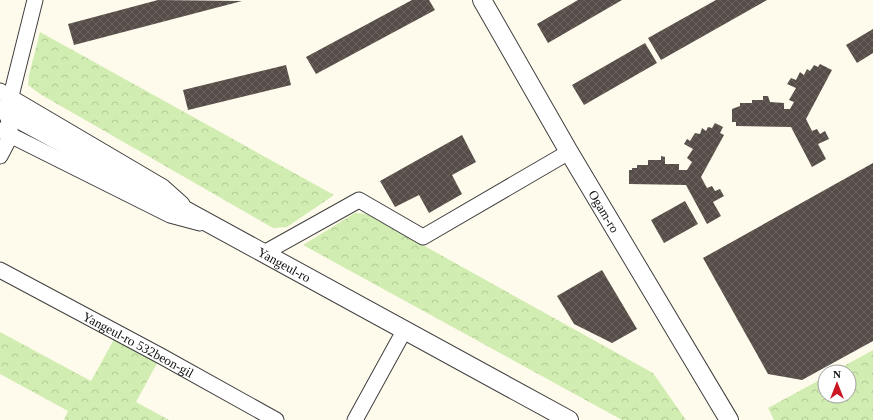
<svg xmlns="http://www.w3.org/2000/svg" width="873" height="420" viewBox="0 0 873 420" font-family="'Times New Roman',serif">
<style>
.park{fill:url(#park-crowns)}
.building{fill:url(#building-cross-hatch)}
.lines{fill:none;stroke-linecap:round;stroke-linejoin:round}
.minor-casing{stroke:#404040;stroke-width:17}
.tertiary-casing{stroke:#404040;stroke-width:20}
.minor{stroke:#fff;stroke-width:15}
.tertiary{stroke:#fff;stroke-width:18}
.labels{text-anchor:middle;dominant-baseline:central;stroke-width:4;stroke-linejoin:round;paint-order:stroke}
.street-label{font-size:13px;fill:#0d0d0d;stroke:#fff}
</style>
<defs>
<pattern id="park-crowns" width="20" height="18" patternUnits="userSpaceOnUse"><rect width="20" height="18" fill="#d2edb2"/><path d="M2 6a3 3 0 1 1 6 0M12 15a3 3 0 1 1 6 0" fill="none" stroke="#b3ca98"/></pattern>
<pattern id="building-cross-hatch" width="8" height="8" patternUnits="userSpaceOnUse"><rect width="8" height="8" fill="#564d48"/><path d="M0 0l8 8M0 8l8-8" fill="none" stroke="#69625e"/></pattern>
</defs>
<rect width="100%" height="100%" fill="#fffbec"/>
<g class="park">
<path d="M40,32L334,195L287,227L273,228L40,94L28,85L29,75Z"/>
<path d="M355,213L367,214L653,373L686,420H622L303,245Z"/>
<path d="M0,332L91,381L118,332L161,356L136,402L169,420H64L68,411L0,374Z"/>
<path d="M873,350V420H774L768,408L825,377V396H849V372H833Z"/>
</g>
<g class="building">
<path d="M158,0L242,1L74,45L68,24Z"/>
<path d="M412,0H429L435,10L316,74L306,57Z"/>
<path d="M578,0H622L548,43L537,24Z"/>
<path d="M716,0H767L661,60L648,38Z"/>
<path d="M873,29V53L857,63L846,45Z"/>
<path d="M645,43L657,63L584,105L572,85Z"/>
<path d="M820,64L832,70L806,119L812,131L817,129L820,134L825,131L829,139L818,144L826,159L812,167L791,127L736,126V122H732V109L740,106V103H752V100H763V96H768L770,102L784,103V109H790L794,102L789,100L796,88L787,84L791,78L796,80L800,72L804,75L807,69L810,71L814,65L818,67Z"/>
<path d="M286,65L291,85L188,110L183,90Z"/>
<path d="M715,123L723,127L720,133L724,135L701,177L707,188L712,186L715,191L720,189L724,196L713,202L721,216L707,224L686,185L629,184V170H632V168H637V165H648V160H661V156L665,157V164H679V170H687L692,162L687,158L693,149L684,144L687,139L690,141L695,133L700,134L702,128L706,131L708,127L712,128Z"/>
<path d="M462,135L476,162L452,175L462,194L429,213L419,195L395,207L380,181Z"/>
<path d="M873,163V341L802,380L768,374L703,258Z"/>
<path d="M685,201L698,224L664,243L651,220Z"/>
<path d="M602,270L637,329L612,343L574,324L557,296Z"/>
</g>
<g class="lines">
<defs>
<g id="minor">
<path d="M0,91L163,187L182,204"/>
<path d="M0,130L170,215L200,223"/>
<path d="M0,156L11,135L7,112L35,0"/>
<path d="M264,253L359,200L423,237L569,152"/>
<path id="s1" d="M0,270L161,356L276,420"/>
<path d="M355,420L404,331"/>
</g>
<g id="tertiary">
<path id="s2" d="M482,0L569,152L729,420"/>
<path id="s3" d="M0,109L569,420"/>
</g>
</defs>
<use href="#minor" class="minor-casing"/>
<use href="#tertiary" class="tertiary-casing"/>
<use href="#minor" class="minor"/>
<use href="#tertiary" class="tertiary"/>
</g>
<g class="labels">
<g class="street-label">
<text stroke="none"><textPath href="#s2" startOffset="244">Ogam-ro</textPath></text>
<text stroke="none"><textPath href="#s3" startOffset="324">Yangeul-ro</textPath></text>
<text stroke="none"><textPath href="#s1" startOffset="157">Yangeul-ro 532beon-gil</textPath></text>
</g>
</g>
<g transform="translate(837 384)"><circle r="19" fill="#ffffff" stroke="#9e9e9e"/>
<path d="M0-3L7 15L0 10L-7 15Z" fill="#ca1723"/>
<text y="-6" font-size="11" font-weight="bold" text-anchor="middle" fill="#0d0d0d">N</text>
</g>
</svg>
